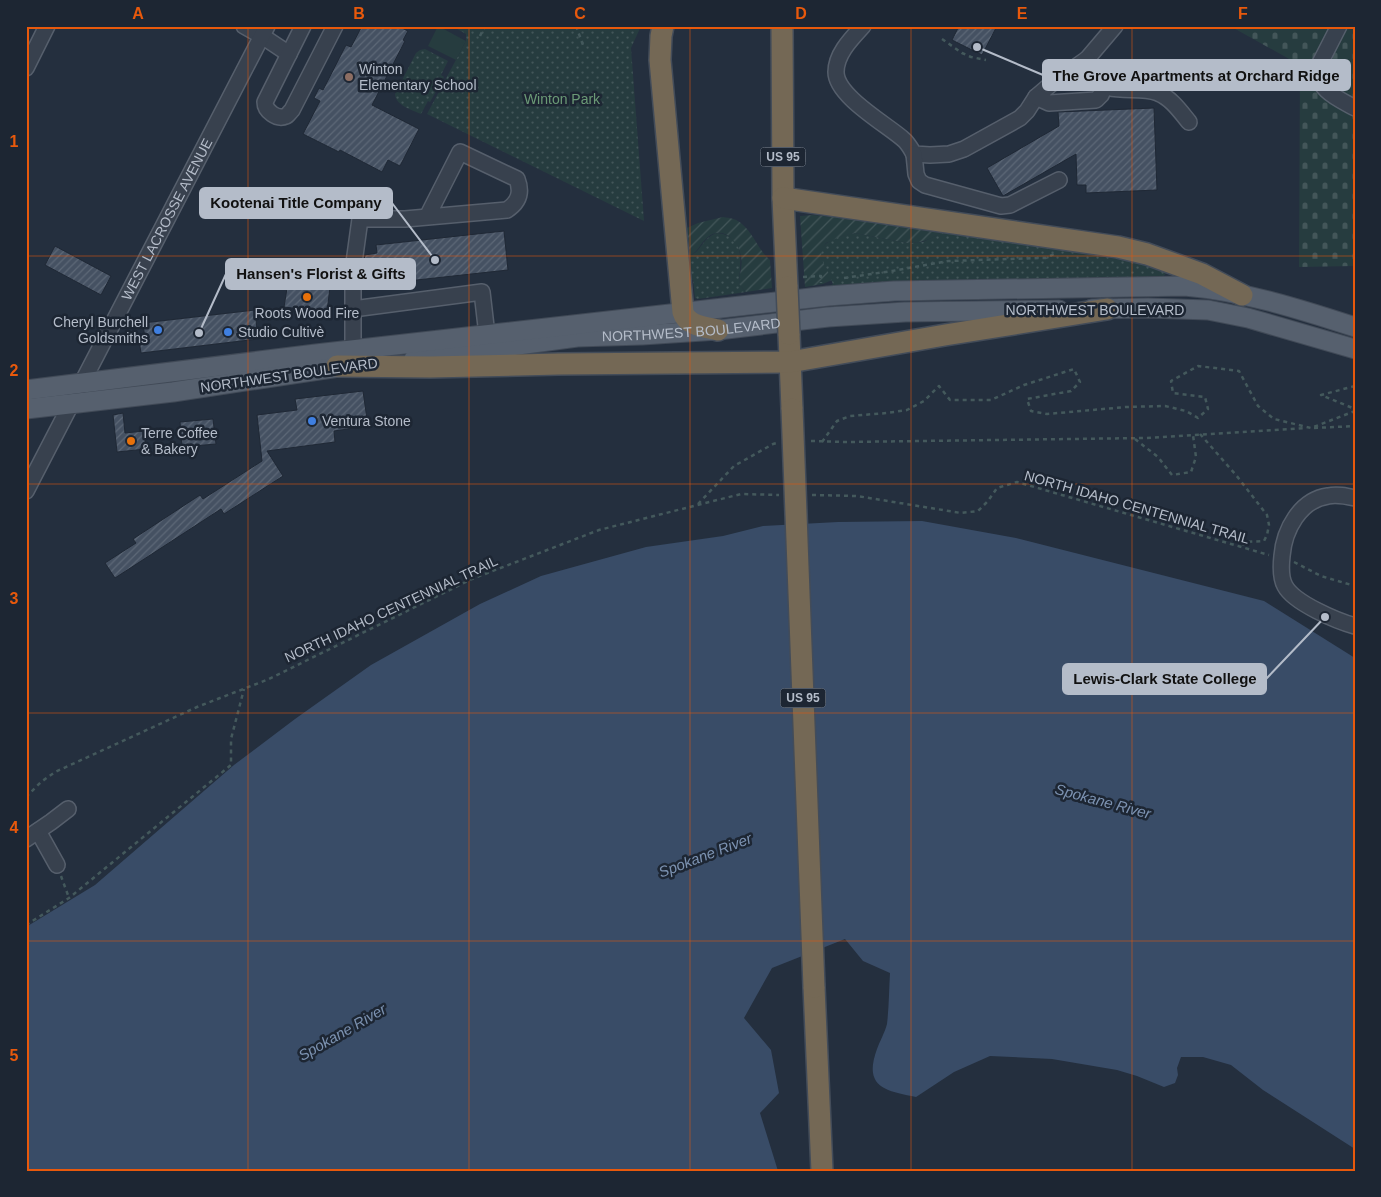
<svg xmlns="http://www.w3.org/2000/svg" width="1381" height="1197" viewBox="0 0 1381 1197" font-family="Helvetica,sans-serif">
<style>
.grass{fill:url(#grass-dots)}
.cemetery{fill:url(#cemetery-stones)}
.garden{fill:url(#garden-furrows)}
.pitch{fill:#263c3f}
.water{fill:#394c67}
.building{fill:url(#building-hatch);stroke:#1f2835}
.lines{fill:none;stroke-linecap:round;stroke-linejoin:round}
.minor-casing{stroke:#565f6c;stroke-width:18}
.major-casing{stroke:#414a57;stroke-width:21}
.highway-casing{stroke:#434c59;stroke-width:24}
.path{stroke:#44595c;stroke-width:2.5;stroke-dasharray:4 4;stroke-linecap:butt}
.minor{stroke:#38414e;stroke-width:15}
.major{stroke:#56606e;stroke-width:19}
.highway{stroke:#746855;stroke-width:21}
.highway-bridge-casing{stroke:#434c59;stroke-width:24;stroke-linecap:butt}
.highway-bridge{stroke:#746855;stroke-width:21}
.grid{fill:none;stroke:#e8590c;stroke-width:1;stroke-opacity:0.55}
.education-dot{fill:#8d6e63;stroke:#1d2633;stroke-width:2}
.food-dot{fill:#e8710a;stroke:#1d2633;stroke-width:2}
.shop-dot{fill:#3f7fe0;stroke:#1d2633;stroke-width:2}
.labels{text-anchor:middle;dominant-baseline:central;stroke-width:5;stroke-linejoin:round;paint-order:stroke}
.shield{fill:#1d2633;stroke:#878f9c;stroke-width:1}
.shield-label{font-size:12px;font-weight:bold;fill:#b4bcc9}
.poi-label{font-size:14px;fill:#b4bcc9;stroke:#1d2633;text-anchor:start}
.park-label{font-size:14px;fill:#6b9a76;stroke:#1d2633}
.street-label{font-size:14px;fill:#b4bcc9;stroke:#1d2633}
.water-label{font-size:15px;font-style:italic;fill:#7c92b1;stroke:#1d2633}
.leader{fill:none;stroke:#b4bcc9;stroke-width:2}
.callout-dot{fill:#b4bcc9;stroke:#1d2633;stroke-width:2}
.callout{fill:#b4bcc9;stroke:#b4bcc9;stroke-width:2}
.callout-label{font-size:15px;text-anchor:middle;font-weight:bold;fill:#111}
.neatline{fill:none;stroke:#e8590c;stroke-width:2}
.grid-label{font-size:16px;text-anchor:middle;font-weight:bold;fill:#e8590c}
</style>
<defs>
<pattern id="grass-dots" width="8" height="8" patternUnits="userSpaceOnUse" patternTransform="scale(1.25)"><rect width="8" height="8" fill="#263c3f"/><path d="M2 2h.1M6 6h.1" fill="none" stroke="#435659" stroke-width="1.8" stroke-linecap="round"/></pattern>
<pattern id="cemetery-stones" width="16" height="16" patternUnits="userSpaceOnUse" patternTransform="scale(1.25)"><rect width="16" height="16" fill="#263c3f"/><path d="M2 7V4a2 2 0 0 1 4 0v3zM10 15v-3a2 2 0 0 1 4 0v3z" fill="#435659"/></pattern>
<pattern id="garden-furrows" width="10" height="10" patternUnits="userSpaceOnUse" patternTransform="scale(1.25)"><rect width="10" height="10" fill="#263c3f"/><path d="M-1 1l2-2M0 10L10 0M9 11l2-2" fill="none" stroke="#435659"/></pattern>
<pattern id="building-hatch" width="6" height="6" patternUnits="userSpaceOnUse" patternTransform="scale(1.25)"><rect width="6" height="6" fill="#455162"/><path d="M-1 1l2-2M0 6l6-6M5 7l2-2" fill="none" stroke="#5d6877"/></pattern>
</defs>
<rect width="100%" height="100%" fill="#242f3e"/>
<g class="grass">
<path d="M452,26H641L631,48L644,221L427,114L466,41V34Z"/>
<path d="M425,49L448,61L441,75L444,77L430,102L428,101L421,114C412,110 395,105 395,94L416,53L420,50Z"/>
<path d="M717,233C747,236 740,263 739,284L746,292L698,299L695,298L693,280H688L689,256C702,252 701,238 717,233Z"/>
<path d="M855,233L907,243L923,242L941,233L993,238L1147,262L1165,270L1166,273L1164,276L1161,278L824,290L833,284C830,276 824,267 821,259C816,241 843,235 855,233Z"/>
</g>
<path class="cemetery" d="M1230,26H1355V266L1299,267L1300,65Z"/>
<g class="garden">
<path d="M813,215L855,219L941,233C928,240 922,243 907,243L855,233L842,236L826,243L822,249L821,258L832,280L823,284L805,287L800,216Z"/>
<path d="M723,217C730,218 737,219 742,224C754,234 758,250 770,260L772,288L746,292L739,284C739,275 743,265 741,257C739,241 723,225 708,237C700,243 698,253 689,256L687,228L698,223Z"/>
</g>
<path class="pitch" d="M438,26L466,41L456,60L428,46Z"/>
<path class="water" d="M922,521L1016,538L1264,601L1355,658V1149L1263,1090L1231,1065L1203,1057H1181L1177,1068L1178,1075L1175,1083L1164,1087L1137,1076L1117,1070L1052,1059L990,1056L954,1072L916,1097C885,1091 863,1087 877,1049C880,1041 885,1032 887,1024C889,1007 889,990 890,973L863,961L845,939L772,968L744,1018L771,1050L779,1093L760,1113L778,1171H26V927L95,885L234,765L295,719L371,665L480,604L541,576L646,547L723,536L763,526L838,522Z"/>
<g class="building">
<path d="M362,26H398L408,31L403,40L405,41L372,105L419,129L400,166L388,160L382,172L340,150L339,152L303,134L320,101L314,98L319,88L323,90L346,45L351,47Z"/>
<path d="M959,26H997L982,55L952,40Z"/>
<path d="M1154,108L1157,190L1086,193V185H1077L1076,154L1003,196L987,168L1059,126L1058,112Z"/>
<path d="M504,231L508,270L380,284V277L364,279L363,266L365,255L377,253L376,245Z"/>
<path d="M55,246L111,276L101,295L45,265Z"/>
<path d="M288,282L330,287L327,312L284,307Z"/>
<path d="M255,310L258,339L141,353L139,340H145L143,323Z"/>
<path d="M363,391L368,426L334,431L335,442L267,451L283,476L224,514L221,509L115,578L105,563L136,543L133,539L200,495L203,499L262,461L257,415L297,410L295,399Z"/>
<path d="M123,413L125,433L144,431L146,449L117,452L113,415Z"/>
<path d="M213,419L216,444L182,447L180,422Z"/>
</g>
<g class="lines">
<defs>
<g id="minor">
<path d="M244,26L262,36L289,54"/>
<path d="M303,26L265,102C265,111 277,120 286,116C287,116 291,111 292,110L335,26"/>
<path d="M863,26C851,39 836,54 836,72C836,96 886,124 903,139C908,143 911,149 914,154L930,155L949,154L964,149L1020,118L1027,111L1036,97L1050,85L1087,59L1115,26"/>
<path d="M1339,26L1318,67C1316,90 1337,98 1355,108"/>
<path d="M1087,59C1089,64 1090,70 1092,75C1105,98 1138,84 1158,93C1171,98 1180,111 1189,122"/>
<path d="M26,68L47,26"/>
<path d="M1036,97L1049,103L1096,100L1101,95L1105,86"/>
<path d="M914,154L916,174L919,181L925,185L1001,206L1010,205L1059,180"/>
<path d="M353,309L482,292L487,335"/>
<path d="M353,350V270L360,219H405L507,210C519,202 522,192 517,179L460,152L427,217"/>
<path id="s1" d="M26,491L267,26"/>
<path d="M1355,498C1346,496 1337,494 1328,496C1300,500 1284,530 1282,556C1281,565 1280,577 1285,586C1294,603 1337,621 1355,626"/>
<path d="M38,831L57,865"/>
<path d="M26,839L51,822L68,809"/>
</g>
<g id="major">
<path d="M1092,309L1148,308L1208,310L1248,318L1355,349"/>
<path id="s2" d="M414,359L577,337L642,335L718,330L828,317L905,312L1059,310"/>
<path d="M26,390L316,354L828,296L894,291L1185,286C1243,291 1300,309 1355,327"/>
<path d="M26,409L173,392L352,365"/>
</g>
<g id="highway">
<path d="M663,26L661,36L660,60L683,312C687,326 706,327 718,330"/>
<path d="M782,26L783,198L787,287"/>
<path d="M783,198L1118,247L1147,254L1202,274L1242,295"/>
<path d="M789,334L792,409"/>
<path d="M337,366L430,367L559,364L790,362L945,335L1107,309"/>
<path d="M814,987L822,1171"/>
</g>
</defs>
<use href="#minor" class="minor-casing"/>
<use href="#major" class="major-casing"/>
<use href="#highway" class="highway-casing"/>
<g class="path">
<path d="M576,26L583,45"/>
<path d="M480,36L485,26"/>
<path d="M942,39L962,53L971,57L986,60"/>
<path d="M803,277L821,276V283"/>
<path d="M844,278L892,271L948,261L1040,258H1046L1054,254"/>
<path d="M1355,386L1321,395L1355,409"/>
<path d="M1314,428L1355,426"/>
<path d="M1200,434L1236,475L1267,515L1269,525L1267,535L1264,541L1244,542L1243,546"/>
<path d="M1135,439L1158,457L1172,475L1191,472L1196,457L1193,435"/>
<path d="M811,441L846,442L1145,438L1306,428"/>
<path d="M822,442L837,421L850,416L887,413L907,410L924,401L939,386L950,400H991L1024,385L1074,369L1080,382L1071,391L1027,399L1031,411L1047,414L1126,407L1165,406L1186,411L1198,418L1208,409L1205,397L1173,393L1171,381L1198,366L1239,371L1258,406L1274,419L1311,428L1355,411"/>
<path d="M812,495L857,496L961,513L978,511L988,501L997,488L1017,482L1269,555"/>
<path d="M698,504L734,466L773,444L777,443"/>
<path d="M1294,562L1321,576L1355,586"/>
<path d="M26,797L41,782L55,772L197,707L269,679L472,579L599,530L741,494L779,495"/>
<path d="M61,876L69,898"/>
<path d="M26,925L69,898L231,765V739L244,689"/>
</g>
<use href="#minor" class="minor"/>
<use href="#major" class="major"/>
<use href="#highway" class="highway"/>
<defs>
<g id="highway-bridge">
<path d="M787,287L789,334"/>
<path d="M792,409L814,987"/>
</g>
</defs>
<use href="#highway-bridge" class="highway-bridge-casing"/>
<use href="#highway-bridge" class="highway-bridge"/>
</g>
<path class="grid" d="M248,26V1171M469,26V1171M690,26V1171M911,26V1171M1132,26V1171M26,256H1355M26,484H1355M26,713H1355M26,941H1355"/>
<circle class="education-dot" cx="349" cy="77" r="5"/>
<g class="food-dot">
<circle cx="307" cy="297" r="5"/>
<circle cx="131" cy="441" r="5"/>
</g>
<g class="shop-dot">
<circle cx="158" cy="330" r="5"/>
<circle cx="228" cy="332" r="5"/>
<circle cx="312" cy="421" r="5"/>
</g>
<g class="labels">
<g class="shield">
<rect x="760.5" y="147.5" width="45" height="19" rx="4"/>
<rect x="780.5" y="688.5" width="45" height="19" rx="4"/>
</g>
<g class="shield-label">
<text x="783" y="157">US 95</text>
<text x="803" y="698">US 95</text>
</g>
<g class="poi-label">
<text x="359" y="69">Winton<tspan x="359" dy="16">Elementary School</tspan></text>
<text x="307" y="313" text-anchor="middle">Roots Wood Fire</text>
<text x="148" y="322" text-anchor="end">Cheryl Burchell<tspan x="148" dy="16">Goldsmiths</tspan></text>
<text x="238" y="332">Studio Cultivè</text>
<text x="322" y="421">Ventura Stone</text>
<text x="141" y="433">Terre Coffee<tspan x="141" dy="16">&amp; Bakery</tspan></text>
</g>
<g class="park-label">
<text x="562" y="99">Winton Park</text>
</g>
<g class="street-label">
<text stroke="none"><textPath href="#s1" startOffset="306">WEST LACROSSE AVENUE</textPath></text>
<text x="1095" y="310">NORTHWEST BOULEVARD</text>
<text stroke="none"><textPath href="#s2" startOffset="279">NORTHWEST BOULEVARD</textPath></text>
<text transform="translate(289 375) rotate(-8)">NORTHWEST BOULEVARD</text>
<text transform="translate(1137 507) rotate(16)">NORTH IDAHO CENTENNIAL TRAIL</text>
<text transform="translate(391 609) rotate(-25)">NORTH IDAHO CENTENNIAL TRAIL</text>
</g>
<g class="water-label">
<text transform="translate(1103 801) rotate(15)">Spokane River</text>
<text transform="translate(705 855) rotate(-21)">Spokane River</text>
<text transform="translate(342 1032) rotate(-30)">Spokane River</text>
</g>
</g>
<path class="leader" d="M977 47L1043 75M435 260L392 203M199 333L226 274M1325 617L1266 679"/>
<g class="callout-dot">
<circle cx="977" cy="47" r="5"/>
<circle cx="435" cy="260" r="5"/>
<circle cx="199" cy="333" r="5"/>
<circle cx="1325" cy="617" r="5"/>
</g>
<g class="callout">
<rect x="1043" y="60" width="307" height="30" rx="5"/>
<rect x="200" y="188" width="192" height="30" rx="5"/>
<rect x="226" y="259" width="189" height="30" rx="5"/>
<rect x="1063" y="664" width="203" height="30" rx="5"/>
</g>
<g class="callout-label">
<text x="1196" y="81">The Grove Apartments at Orchard Ridge</text>
<text x="296" y="208">Kootenai Title Company</text>
<text x="321" y="279">Hansen's Florist &amp; Gifts</text>
<text x="1165" y="684">Lewis-Clark State College</text>
</g>
<rect width="1381" height="1197" fill="none" stroke="#1d2633" stroke-width="55"/>
<rect x="28" y="28" width="1326" height="1142" class="neatline"/>
<g class="grid-label">
<text x="138" y="19">A</text>
<text x="359" y="19">B</text>
<text x="580" y="19">C</text>
<text x="801" y="19">D</text>
<text x="1022" y="19">E</text>
<text x="1243" y="19">F</text>
<text x="14" y="147">1</text>
<text x="14" y="376">2</text>
<text x="14" y="604">3</text>
<text x="14" y="833">4</text>
<text x="14" y="1061">5</text>
</g>
</svg>
